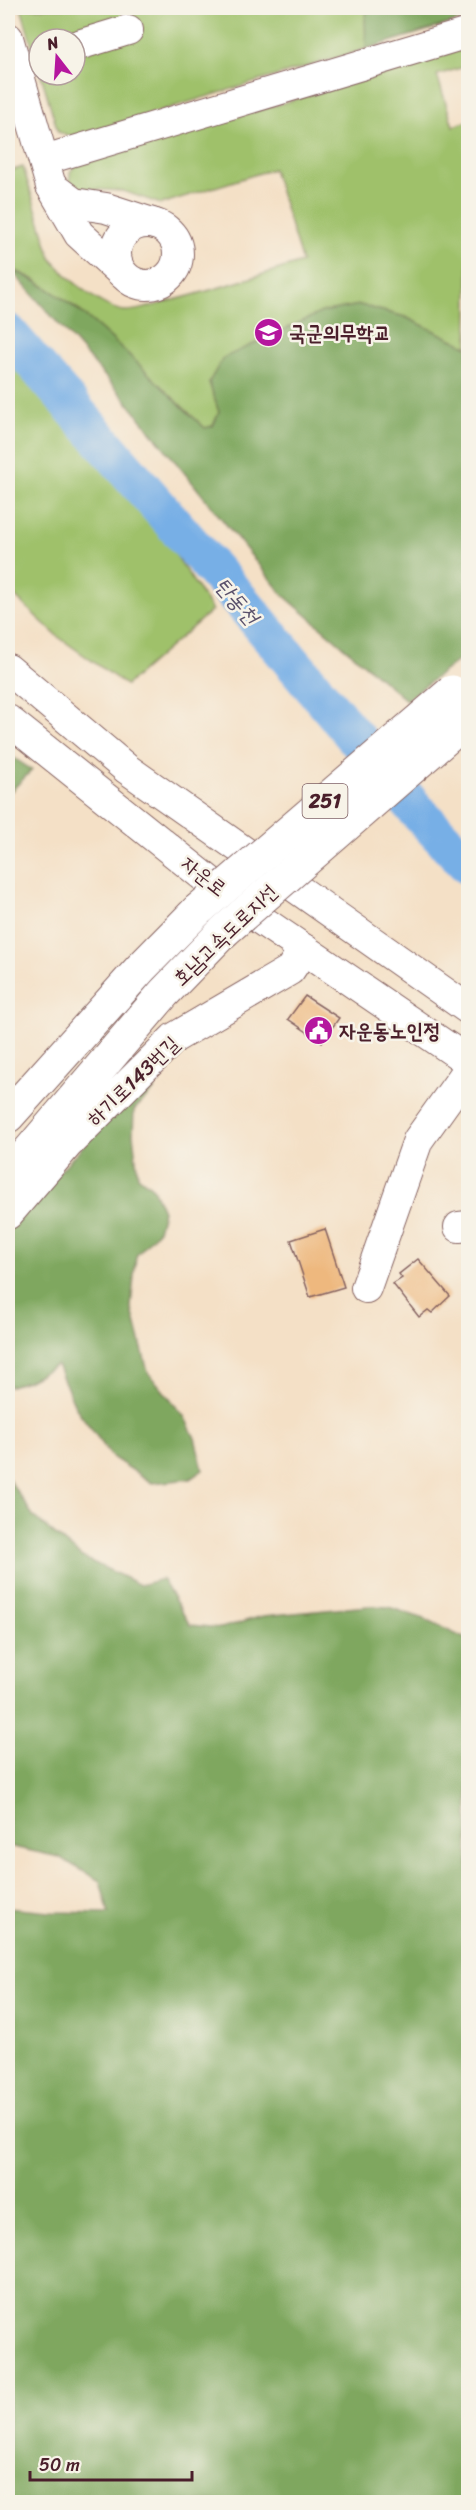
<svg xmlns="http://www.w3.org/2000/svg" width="476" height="2510" viewBox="0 0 476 2510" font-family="Sriracha,'Poor Story',sans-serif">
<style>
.green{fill:#9fc16b;stroke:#74704b;stroke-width:1.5}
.forest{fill:#7fa75f;stroke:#646345;stroke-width:1.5}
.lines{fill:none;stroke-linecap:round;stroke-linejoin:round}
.river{stroke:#77afe6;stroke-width:39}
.building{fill:#eeb87e}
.minor-casing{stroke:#866361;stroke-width:32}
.highway-casing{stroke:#866361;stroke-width:35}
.minor{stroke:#fff;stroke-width:30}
.highway{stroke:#fff;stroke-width:33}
.highway-bridge-casing{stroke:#866361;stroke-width:35;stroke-linecap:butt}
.highway-bridge{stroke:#fff;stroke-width:33}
.labels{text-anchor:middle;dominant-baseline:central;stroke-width:5;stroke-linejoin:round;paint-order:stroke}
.shield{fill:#f7f3e8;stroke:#7e5f64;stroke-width:1.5}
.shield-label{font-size:20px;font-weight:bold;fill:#4a1f2b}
.poi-label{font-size:21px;font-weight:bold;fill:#4a1f2b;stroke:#f7f3e8;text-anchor:start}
.street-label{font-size:21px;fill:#4a1f2b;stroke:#f7f3e8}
.water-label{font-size:22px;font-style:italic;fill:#5a516c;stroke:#f7f3e8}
</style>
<rect width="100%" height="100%" fill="#f7f3e8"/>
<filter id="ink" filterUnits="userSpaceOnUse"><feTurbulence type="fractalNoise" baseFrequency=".0167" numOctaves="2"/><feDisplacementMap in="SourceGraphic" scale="12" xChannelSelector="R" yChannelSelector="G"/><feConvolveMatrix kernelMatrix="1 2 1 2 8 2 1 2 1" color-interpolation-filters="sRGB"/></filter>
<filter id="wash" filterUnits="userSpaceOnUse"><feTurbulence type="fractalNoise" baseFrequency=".008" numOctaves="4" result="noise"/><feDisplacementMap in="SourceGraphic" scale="24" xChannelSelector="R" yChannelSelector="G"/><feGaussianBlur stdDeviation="1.35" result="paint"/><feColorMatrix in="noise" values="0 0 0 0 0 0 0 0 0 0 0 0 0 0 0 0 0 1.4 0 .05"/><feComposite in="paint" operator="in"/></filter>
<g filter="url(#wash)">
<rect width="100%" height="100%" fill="#f4e0c6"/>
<g class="green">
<path d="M21,8H468V18L73,137L58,132L41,75H75V39H39V69Z"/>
<path d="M468,47V66L437,75L453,126L468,121V347L405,317L360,305L322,312L209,382L219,412L213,426L205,428L77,308L33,279L8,267V165L10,171L23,167L51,258C65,276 101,309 125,311C139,311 155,305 170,301C214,290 258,276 302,262L273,169L161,204L123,191L74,188L70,181V172L75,166Z"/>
<path d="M8,360L157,526L212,610L126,685L57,636L8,590Z"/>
</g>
<g class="forest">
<path d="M368,8H468V18L366,49L365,19Z"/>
<path d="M10,269C85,300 145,374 205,428L213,426L219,412L209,382L223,358L322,312L360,305L405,317L468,347V653L406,700L283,595L124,398Z"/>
<path d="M8,754L32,770L8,794Z"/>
<path d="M144,1079L155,1089L134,1110L133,1134L138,1176L153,1188L163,1211L158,1231L136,1256L131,1306L148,1372L184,1416L195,1438L203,1470L190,1479L152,1483L112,1457L76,1408L57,1365L27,1381L8,1387V1228Z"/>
<path d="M8,1478L34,1517L82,1557L140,1585L162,1579L190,1625L221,1628L263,1616L368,1606L389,1607L424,1619L468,1640V2502H372L357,2494L352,2502H8V1908L50,1912L109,1913L100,1881L59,1857L8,1846Z"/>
</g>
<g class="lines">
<path class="river" d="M8,333L246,607L416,810L468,865"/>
</g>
<g id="blocks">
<g class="building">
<path d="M305,996L339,1018L322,1042L288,1019Z"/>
<path d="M325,1229L344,1287L310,1297L291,1240Z"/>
<path d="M418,1259L450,1296L432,1313L428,1310L419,1317L393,1284L402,1278L399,1274Z"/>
</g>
</g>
</g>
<g filter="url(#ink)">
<use href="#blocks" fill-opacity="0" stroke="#866361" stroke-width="1.5"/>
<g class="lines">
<defs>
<g id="minor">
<path d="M8,38L51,186L79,234L123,274"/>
<path d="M75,46L128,30"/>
<path d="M44,160L468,33"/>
<path d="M51,186L74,203L106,208L155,224"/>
<circle cx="147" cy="254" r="31"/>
<path d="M8,669L127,769L468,1009"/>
<path d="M8,720L242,907L468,1061"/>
<path d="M8,1214L67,1145L174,1038L290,970L304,949"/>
<path d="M459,1227L468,1226"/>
<path d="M366,1288L418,1140L468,1070"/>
</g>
<g id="highway">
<path d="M8,1116L141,968L198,910"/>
<path d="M8,1176L164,993L223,932"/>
</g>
</defs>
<use href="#minor" class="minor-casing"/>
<use href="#highway" class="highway-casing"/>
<use href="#minor" class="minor"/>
<use href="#highway" class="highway"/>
<defs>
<g id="highway-bridge">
<path d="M198,910L452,692"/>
<path d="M223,932L468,719"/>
</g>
</defs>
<use href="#highway-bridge" class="highway-bridge-casing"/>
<use href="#highway-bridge" class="highway-bridge"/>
</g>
</g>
<defs>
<symbol id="university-disc" viewBox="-11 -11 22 22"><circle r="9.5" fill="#b5179e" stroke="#f7f3e8"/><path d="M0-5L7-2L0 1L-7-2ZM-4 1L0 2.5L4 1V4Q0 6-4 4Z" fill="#fff"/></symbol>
<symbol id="civic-disc" viewBox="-11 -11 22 22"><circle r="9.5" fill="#b5179e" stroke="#f7f3e8"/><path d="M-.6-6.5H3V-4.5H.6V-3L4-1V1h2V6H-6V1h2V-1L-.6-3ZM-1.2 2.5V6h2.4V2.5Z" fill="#fff"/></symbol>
</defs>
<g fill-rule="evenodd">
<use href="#university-disc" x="252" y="316" width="33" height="33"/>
<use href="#civic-disc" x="302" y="1014" width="33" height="33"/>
</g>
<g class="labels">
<rect class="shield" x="302.5" y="784" width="45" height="34" rx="4.5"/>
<g class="shield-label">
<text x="325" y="801">251</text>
</g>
<g class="poi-label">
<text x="289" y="333">국군의무학교</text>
<text x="339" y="1031">자운동노인정</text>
</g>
<g class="street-label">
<text transform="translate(204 876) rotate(38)">자운로</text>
<text transform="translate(225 935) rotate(-44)">호남고속도로지선</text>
<text transform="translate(133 1081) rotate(-44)">하기로143번길</text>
</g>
<g class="water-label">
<text transform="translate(237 601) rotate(49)">탄동천</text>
</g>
</g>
<rect width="476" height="2510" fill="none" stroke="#f7f3e8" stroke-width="30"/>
<g transform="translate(57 57) rotate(343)"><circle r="28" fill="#f7f3e8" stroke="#b29e9c" stroke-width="1.5"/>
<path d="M0-4.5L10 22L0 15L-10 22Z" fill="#b5179e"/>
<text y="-9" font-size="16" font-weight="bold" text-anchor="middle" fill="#4a1f2b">N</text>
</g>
<path d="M30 2471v9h162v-9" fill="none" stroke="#4a1f2b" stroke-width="3"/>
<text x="39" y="2471" font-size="18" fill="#4a1f2b" stroke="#f7f3e8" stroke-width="4.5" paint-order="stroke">50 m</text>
</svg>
